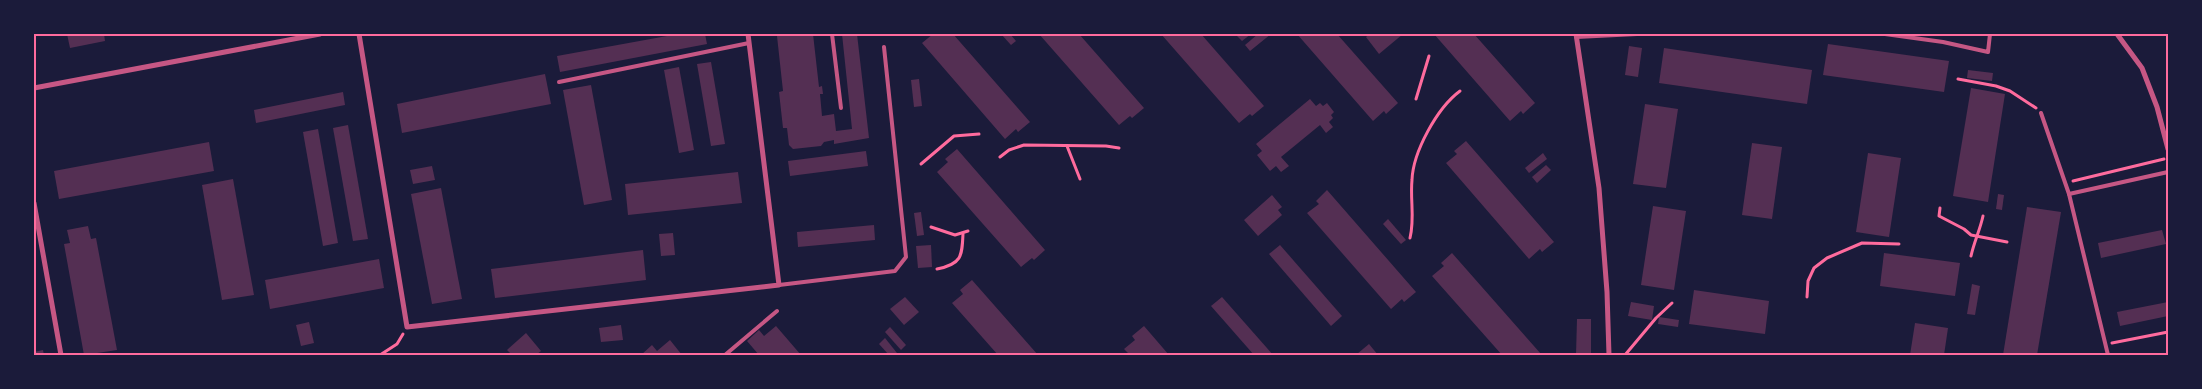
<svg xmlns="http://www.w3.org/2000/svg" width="2202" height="389" viewBox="0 0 2202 389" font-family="'Open Sans',sans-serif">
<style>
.building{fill:#542f53}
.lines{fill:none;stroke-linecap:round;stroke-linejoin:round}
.path{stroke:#ff6b9d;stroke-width:3}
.service{stroke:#c65784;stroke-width:4}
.minor{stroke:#c65784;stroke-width:5}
.neatline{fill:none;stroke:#ff6b9d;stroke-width:2}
</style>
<rect width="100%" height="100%" fill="#1b1b3a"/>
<g class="building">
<path d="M67,34H104L105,41L70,48Z"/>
<path d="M678,34H705L707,44L560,72L557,56Z"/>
<path d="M797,34H813L819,87L822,86L823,94H820L822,116L834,114L836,131L852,129L842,34H857L869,138L834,144V140L824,142L821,146L793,149L789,145L787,128H783L779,92L783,91L777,36Z"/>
<path d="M933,34H953L1030,122L1018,132L1016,129L1005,139L922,43Z"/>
<path d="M1001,34H1010L1016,41L1011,45Z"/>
<path d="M1039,34H1079L1144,108L1132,118L1130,116L1119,125Z"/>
<path d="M1161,34H1201L1264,106L1252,116L1250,114L1239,123Z"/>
<path d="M1240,34H1251L1242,41L1237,36Z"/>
<path d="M1258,34H1271L1250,51L1245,45Z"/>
<path d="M1297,34H1337L1398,103L1386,114L1384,111L1373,121Z"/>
<path d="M1370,34H1403L1379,54L1366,37Z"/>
<path d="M1434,34H1474L1535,103L1523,114L1521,111L1510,121Z"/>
<path d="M1828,44L1949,61L1944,92L1823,75Z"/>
<path d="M1629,46L1642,48L1638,77L1625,75Z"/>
<path d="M1664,48L1812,70L1807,104L1659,83Z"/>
<path d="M711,62L725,144L711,146L697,64Z"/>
<path d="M679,67L694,150L679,153L664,70Z"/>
<path d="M1968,70L1993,73L1992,81L1967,78Z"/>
<path d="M545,74L551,104L402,133L397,104Z"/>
<path d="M919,79L922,106L914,107L911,80Z"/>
<path d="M591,85L612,200L584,205L563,90Z"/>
<path d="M1971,88L2005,94L1988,202L1953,196Z"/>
<path d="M343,92L345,105L256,123L254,110Z"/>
<path d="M1310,99L1316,106L1320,103L1323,106L1327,103L1334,112L1331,115L1333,118L1329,122L1333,127L1326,133L1320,125L1281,157L1289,166L1281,172L1276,166L1270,171L1257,155L1262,151L1256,144Z"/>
<path d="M1645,104L1678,109L1666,188L1633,184Z"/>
<path d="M348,125L368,239L353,241L333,128Z"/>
<path d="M318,129L338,243L323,246L303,132Z"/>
<path d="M1466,141L1554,242L1542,252L1540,249L1529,259L1446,163L1457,154L1454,151Z"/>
<path d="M209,142L214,171L59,199L54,171Z"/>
<path d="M1752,143L1782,147L1772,219L1742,215Z"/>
<path d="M957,149L1045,250L1034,260L1032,258L1021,267L937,172L948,162L945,159Z"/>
<path d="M866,151L868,166L790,176L788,161Z"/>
<path d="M1543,153L1547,159L1529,173L1525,168Z"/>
<path d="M1868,153L1901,158L1889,237L1856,232Z"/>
<path d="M1546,165L1551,170L1537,183L1532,177Z"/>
<path d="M432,166L435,180L413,184L410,170Z"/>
<path d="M738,172L742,203L628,215L625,184Z"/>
<path d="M233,179L254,295L222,300L202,185Z"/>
<path d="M441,188L462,299L432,304L411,194Z"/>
<path d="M1327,190L1416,292L1404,302L1402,299L1391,309L1307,213L1319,204L1316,201Z"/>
<path d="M1998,194L2004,195L2002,210L1996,209Z"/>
<path d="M1272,195L1282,207L1278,210L1282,215L1258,236L1244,220Z"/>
<path d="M1653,206L1686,211L1674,290L1641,285Z"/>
<path d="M2027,207L2061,212L2037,355H2003Z"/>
<path d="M921,212L924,235L917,236L914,213Z"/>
<path d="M1388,219L1406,240L1401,244L1383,224Z"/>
<path d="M874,225L875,240L798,247L797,232Z"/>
<path d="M88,226L91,239L96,238L117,350L84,355L64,244L70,243L67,230Z"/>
<path d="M2162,230L2166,244L2101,258L2098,243Z"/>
<path d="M673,233L675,255L661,256L659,234Z"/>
<path d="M931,245L932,267L918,268L916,246Z"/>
<path d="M1280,245L1342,316L1331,326L1269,254Z"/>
<path d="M643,250L646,280L495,298L491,269Z"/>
<path d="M1452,253L1541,354L1539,355H1502L1432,276L1444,266L1441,263Z"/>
<path d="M1884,253L1960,263L1955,296L1880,286Z"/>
<path d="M379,259L384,288L270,309L265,280Z"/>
<path d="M972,280L1038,355H998L952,303L963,294L960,290Z"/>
<path d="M1972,284L1980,286L1975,315L1967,314Z"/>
<path d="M1694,290L1769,301L1765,334L1689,324Z"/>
<path d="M905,297L919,312L904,325L890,309Z"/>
<path d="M1222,297L1273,355H1254L1211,306Z"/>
<path d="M1631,302L1654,306L1652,320L1628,316Z"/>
<path d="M2168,302V316L2120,326L2117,312Z"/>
<path d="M1659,317L1679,320L1678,327L1658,324Z"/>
<path d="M1577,319H1591V355H1576Z"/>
<path d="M309,322L314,343L301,346L296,325Z"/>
<path d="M1915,323L1948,328L1944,355H1910Z"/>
<path d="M621,325L623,340L601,342L599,328Z"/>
<path d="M776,326L801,355H759L747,341L759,330L764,336Z"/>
<path d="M1144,326L1169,355H1130L1124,349L1135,340L1132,336Z"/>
<path d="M890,327L906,345L901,350L885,332Z"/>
<path d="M526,333L541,351L536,355H512L507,350Z"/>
<path d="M885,338L897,353L894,355H889L879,344Z"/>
<path d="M670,340L682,355H641L652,345L657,351Z"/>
<path d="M1369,344L1378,355H1358L1357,354Z"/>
<path d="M43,350L44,355H34V352Z"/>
</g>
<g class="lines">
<g class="path">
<path d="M1958,79L1996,86L2010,91L2036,108"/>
<path d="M1416,99L1429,56"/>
<path d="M1067,146L1080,179"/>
<path d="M1000,157L1009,150L1024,145L1106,146L1119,148"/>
<path d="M921,164L954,136L979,134"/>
<path d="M2073,181L2164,159"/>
<path d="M1940,208L1939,216L1964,229L1971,235L2007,242"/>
<path d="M931,227L955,235L968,231"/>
<path d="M1410,238C1415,218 1410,200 1412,180C1413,152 1437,108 1460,91"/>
<path d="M1971,256C1974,242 1980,230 1983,216"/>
<path d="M937,269C962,264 962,256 963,234"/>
<path d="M1807,297L1808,281L1814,268L1827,258L1862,243L1899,244"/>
<path d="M2112,343L2168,332"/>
<path d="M380,355L397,344L403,334"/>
<path d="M1625,355L1656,318L1672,303"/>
</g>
<g class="service">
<path d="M832,34L841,108"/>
<path d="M1885,34L1943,42L1988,52L1990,34"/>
<path d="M1576,37L1637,34"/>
<path d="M559,82L749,43"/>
<path d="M2041,113L2069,194L2108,355"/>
<path d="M2069,194L2168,172"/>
<path d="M779,285L895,271L906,257L884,47"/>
<path d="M725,355L777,311"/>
</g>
<g class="minor">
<path d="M359,34L407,327L779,285L748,34"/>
<path d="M1576,34L1599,188L1607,292L1609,355"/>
<path d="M2117,34L2142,68L2157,107L2168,149"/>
<path d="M34,88L320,34"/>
<path d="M34,203L61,355"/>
</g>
</g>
<rect width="2202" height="389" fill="none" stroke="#1b1b3a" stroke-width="70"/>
<rect x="35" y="35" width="2132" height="319" class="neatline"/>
</svg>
